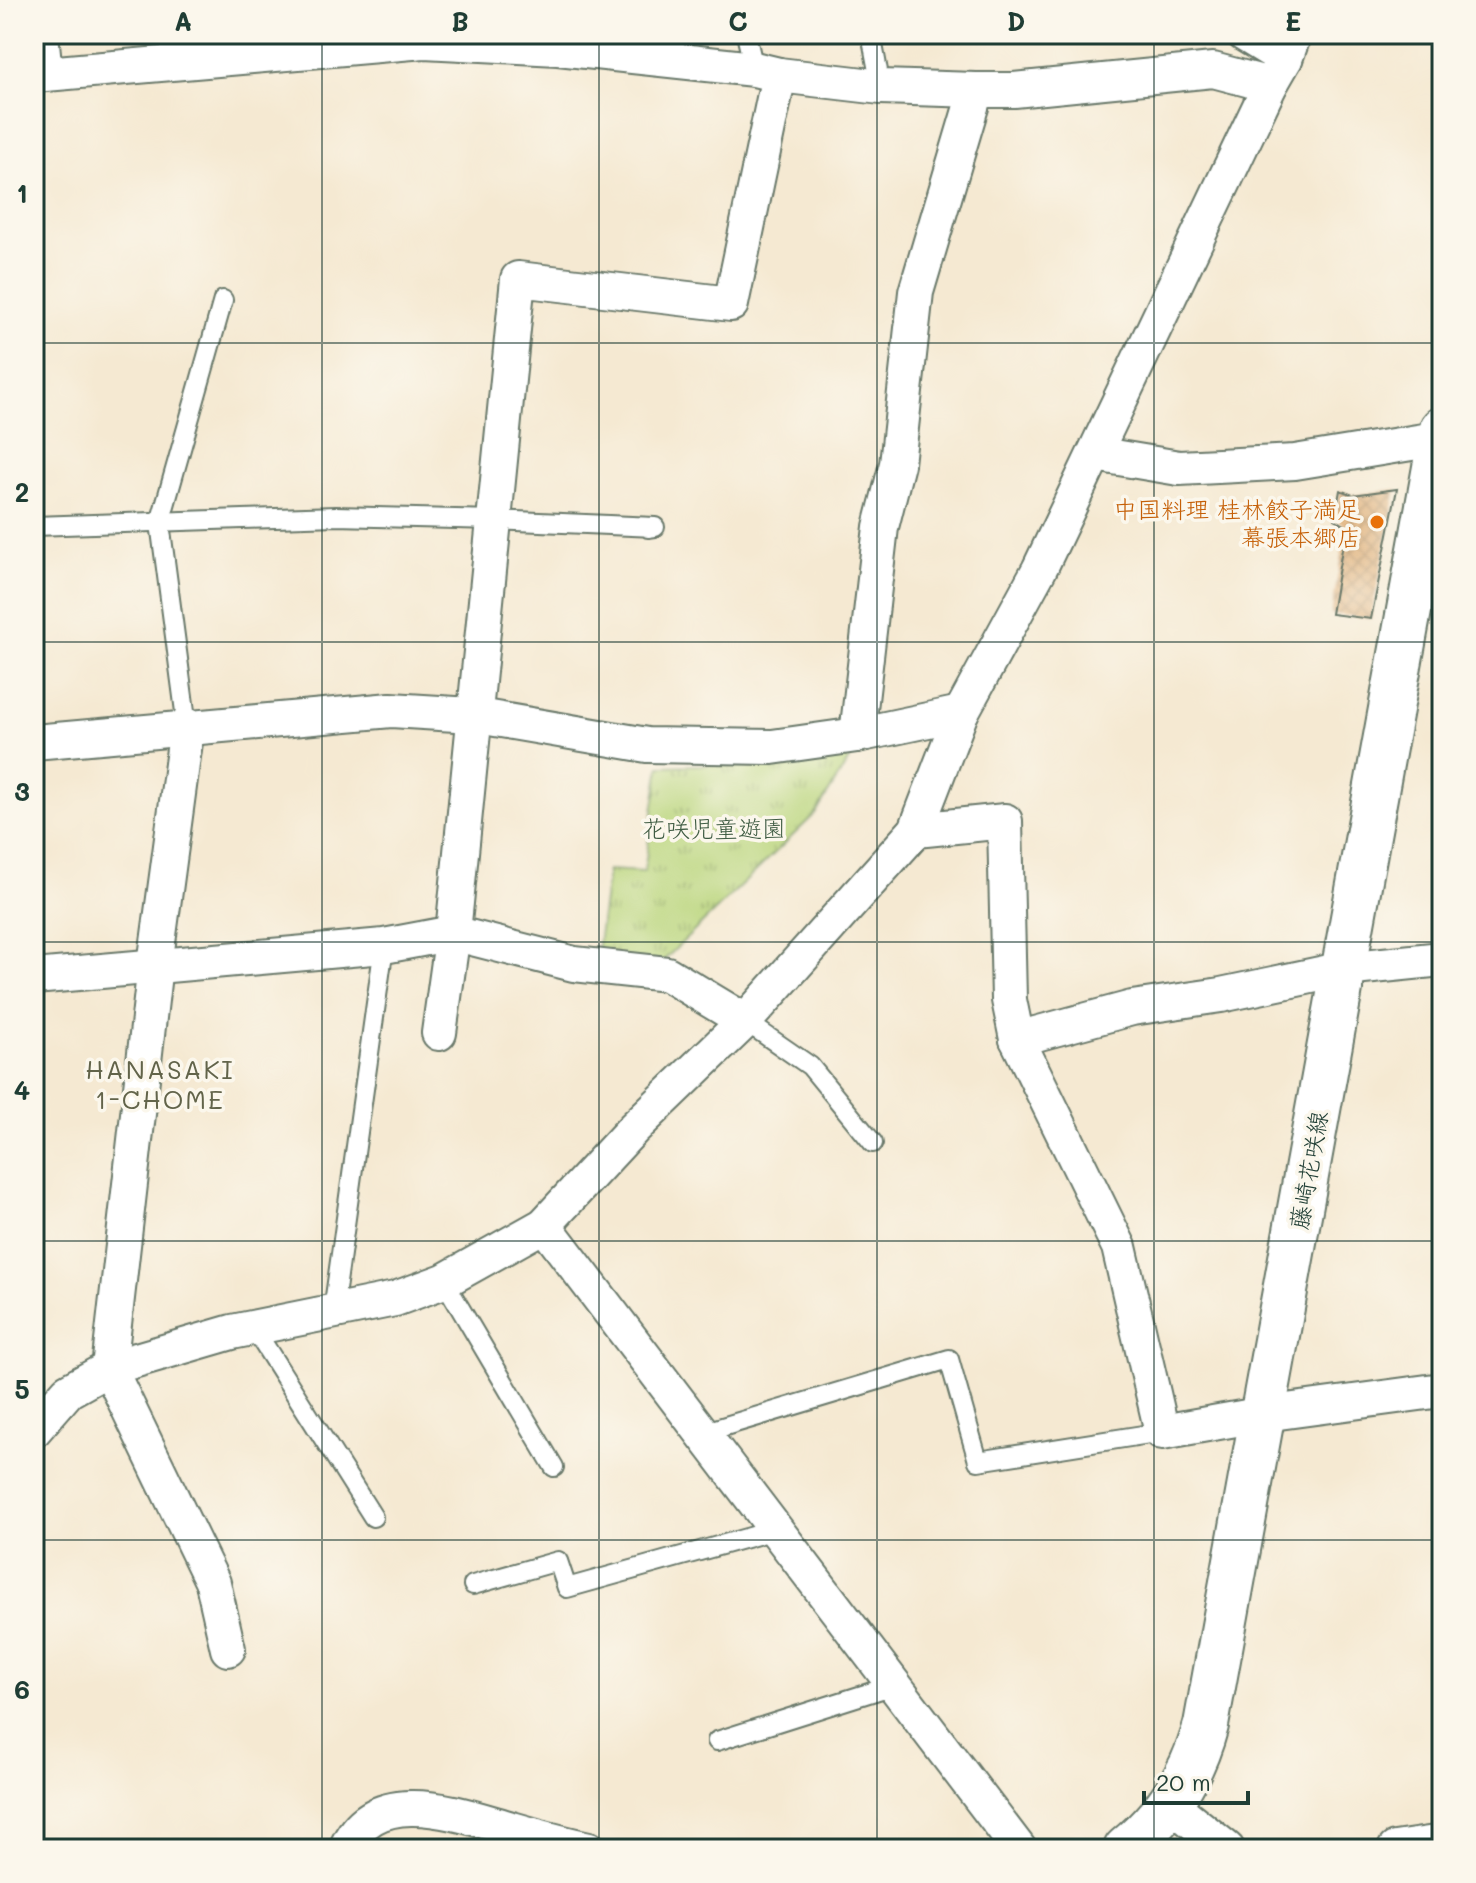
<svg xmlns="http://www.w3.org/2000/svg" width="1476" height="1883" viewBox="0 0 1476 1883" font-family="Mali,'Klee One',sans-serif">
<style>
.grass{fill:url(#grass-tufts);stroke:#6c8958;stroke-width:2}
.building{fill:url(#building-cross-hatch)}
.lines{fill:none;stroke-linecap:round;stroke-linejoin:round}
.lane-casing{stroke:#6a796b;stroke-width:22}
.street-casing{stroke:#6a796b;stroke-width:38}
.secondary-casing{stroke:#6a796b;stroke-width:48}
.lane{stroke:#fff;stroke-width:18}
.street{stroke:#fff;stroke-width:34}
.secondary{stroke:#fff;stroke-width:44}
.grid{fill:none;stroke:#1f3d34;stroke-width:2;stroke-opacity:0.55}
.food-dot{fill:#e8710a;stroke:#fbf7ec;stroke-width:3}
.labels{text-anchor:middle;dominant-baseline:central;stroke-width:7;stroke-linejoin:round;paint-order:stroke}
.food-label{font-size:24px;fill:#c56008;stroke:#fbf7ec;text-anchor:end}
.park-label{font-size:24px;fill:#3e5b42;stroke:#fbf7ec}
.street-label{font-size:24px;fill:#1f3d34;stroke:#fbf7ec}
.neighbourhood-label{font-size:26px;letter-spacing:2px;fill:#62644a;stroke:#fbf7ec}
.neatline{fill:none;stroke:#1f3d34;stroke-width:3}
.grid-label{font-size:26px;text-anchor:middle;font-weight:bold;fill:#1f3d34}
</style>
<defs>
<pattern id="grass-tufts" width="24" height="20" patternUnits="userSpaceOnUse" patternTransform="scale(2)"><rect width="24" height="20" fill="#b9d57b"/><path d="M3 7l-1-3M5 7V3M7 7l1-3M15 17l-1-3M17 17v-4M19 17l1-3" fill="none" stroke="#96ae66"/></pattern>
<pattern id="building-cross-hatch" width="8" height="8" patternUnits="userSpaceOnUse" patternTransform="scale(2)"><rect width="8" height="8" fill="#ddab72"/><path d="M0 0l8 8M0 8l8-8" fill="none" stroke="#b38c5e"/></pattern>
</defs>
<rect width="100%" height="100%" fill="#fbf7ec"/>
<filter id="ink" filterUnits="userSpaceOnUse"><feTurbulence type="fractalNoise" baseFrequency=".0125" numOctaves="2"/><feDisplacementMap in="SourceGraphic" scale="16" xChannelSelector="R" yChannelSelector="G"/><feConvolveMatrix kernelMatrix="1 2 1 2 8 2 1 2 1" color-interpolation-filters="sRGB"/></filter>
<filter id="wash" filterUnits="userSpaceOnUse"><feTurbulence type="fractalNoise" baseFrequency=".006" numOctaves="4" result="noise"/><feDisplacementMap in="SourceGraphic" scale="32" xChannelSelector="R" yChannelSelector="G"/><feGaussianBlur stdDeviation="1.8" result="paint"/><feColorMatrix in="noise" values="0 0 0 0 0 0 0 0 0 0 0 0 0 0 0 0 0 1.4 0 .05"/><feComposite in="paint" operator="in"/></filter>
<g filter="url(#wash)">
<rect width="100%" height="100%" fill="#f5e9d2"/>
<path class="grass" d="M853,753L816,813L661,963L596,959L608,870L644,872L660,766L776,763Z"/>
<g id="blocks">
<path class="building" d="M1397,489L1371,619L1331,614L1346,526L1335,519L1340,490L1353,495Z"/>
</g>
</g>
<g filter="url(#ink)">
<use href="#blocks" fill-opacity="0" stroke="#6a796b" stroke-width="2"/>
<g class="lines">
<defs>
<g id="lane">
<path d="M49,34L53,72"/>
<path d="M746,34L754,69"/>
<path d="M871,34L881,87"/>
<path d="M34,526L336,516L495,520L655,527L648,528"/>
<path d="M187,727L160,523L223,300"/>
<path d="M745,1021L810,1066L873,1143"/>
<path d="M444,1281L554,1467"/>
<path d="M333,1311L384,946"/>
<path d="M253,1327L373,1517"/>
<path d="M702,1433L949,1359L978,1461L1162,1432"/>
<path d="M473,1585L558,1561L567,1588L775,1530"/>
<path d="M717,1741L894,1685"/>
</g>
<g id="street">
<path d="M1244,34L1285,59"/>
<path d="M34,75L424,41L558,48L754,69L779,75L881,87L976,90H1014L1213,70L1270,85"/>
<path d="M1095,454L1179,468L1295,462L1442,438"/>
<path d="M187,727L155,965L109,1368L213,1583L228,1649"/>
<path d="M857,735L881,527L897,464L916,292L976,90"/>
<path d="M34,742L391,710L472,715L647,745L772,747L857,735L961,713"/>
<path d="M916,830L1005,821L1009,1000L1017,1039L1119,1247L1162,1432L1264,1414L1442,1390"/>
<path d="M34,977L384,946L453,933L574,964L667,974L745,1021"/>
<path d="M439,1033L453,933L518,279L731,304L779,75"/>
<path d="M1017,1039L1132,1008L1221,995L1344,969L1442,959"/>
<path d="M544,1225L1019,1849"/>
<path d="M34,1430L68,1391L109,1368L232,1332L395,1299L444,1281L544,1225L634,1128L745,1021L916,830L961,713L1039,570L1270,85L1285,59L1294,34"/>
<path d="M1169,1803L1227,1849"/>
<path d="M346,1849C373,1784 453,1812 505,1827C533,1835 560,1843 589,1849"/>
<path d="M1395,1849L1442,1842"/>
</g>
<path id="secondary" d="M1126,1849C1166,1816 1193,1774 1206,1725L1442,429"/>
</defs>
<use href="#lane" class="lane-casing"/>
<use href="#street" class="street-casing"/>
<use href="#secondary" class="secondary-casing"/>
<use href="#lane" class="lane"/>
<use href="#street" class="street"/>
<use href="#secondary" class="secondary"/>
</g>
</g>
<path class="grid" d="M322,34V1849M599,34V1849M877,34V1849M1154,34V1849M34,343H1442M34,642H1442M34,942H1442M34,1241H1442M34,1540H1442"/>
<circle class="food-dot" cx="1377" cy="522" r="8"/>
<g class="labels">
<g class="food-label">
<text x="1361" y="508">中国料理 桂林餃子満足<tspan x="1361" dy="28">幕張本郷店</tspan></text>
</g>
<g class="park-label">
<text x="714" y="827">花咲児童遊園</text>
</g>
<g class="street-label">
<text transform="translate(1308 1170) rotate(-80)">藤崎花咲線</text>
</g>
<g class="neighbourhood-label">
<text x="160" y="1069">HANASAKI<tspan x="160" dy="30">1-CHOME</tspan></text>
</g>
</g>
<rect width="1476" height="1883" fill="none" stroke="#fbf7ec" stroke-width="88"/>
<path d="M1144 1791v12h104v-12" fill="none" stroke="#1f3d34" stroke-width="4"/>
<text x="1156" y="1791" font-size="24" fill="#1f3d34" stroke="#fbf7ec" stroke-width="6" paint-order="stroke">20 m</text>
<rect x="44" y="44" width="1388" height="1795" class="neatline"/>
<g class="grid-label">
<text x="183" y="31">A</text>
<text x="460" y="31">B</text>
<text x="738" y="31">C</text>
<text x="1016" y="31">D</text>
<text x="1293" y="31">E</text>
<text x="22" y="203">1</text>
<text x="22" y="502">2</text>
<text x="22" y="801">3</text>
<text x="22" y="1100">4</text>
<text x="22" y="1399">5</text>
<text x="22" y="1699">6</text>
</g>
</svg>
